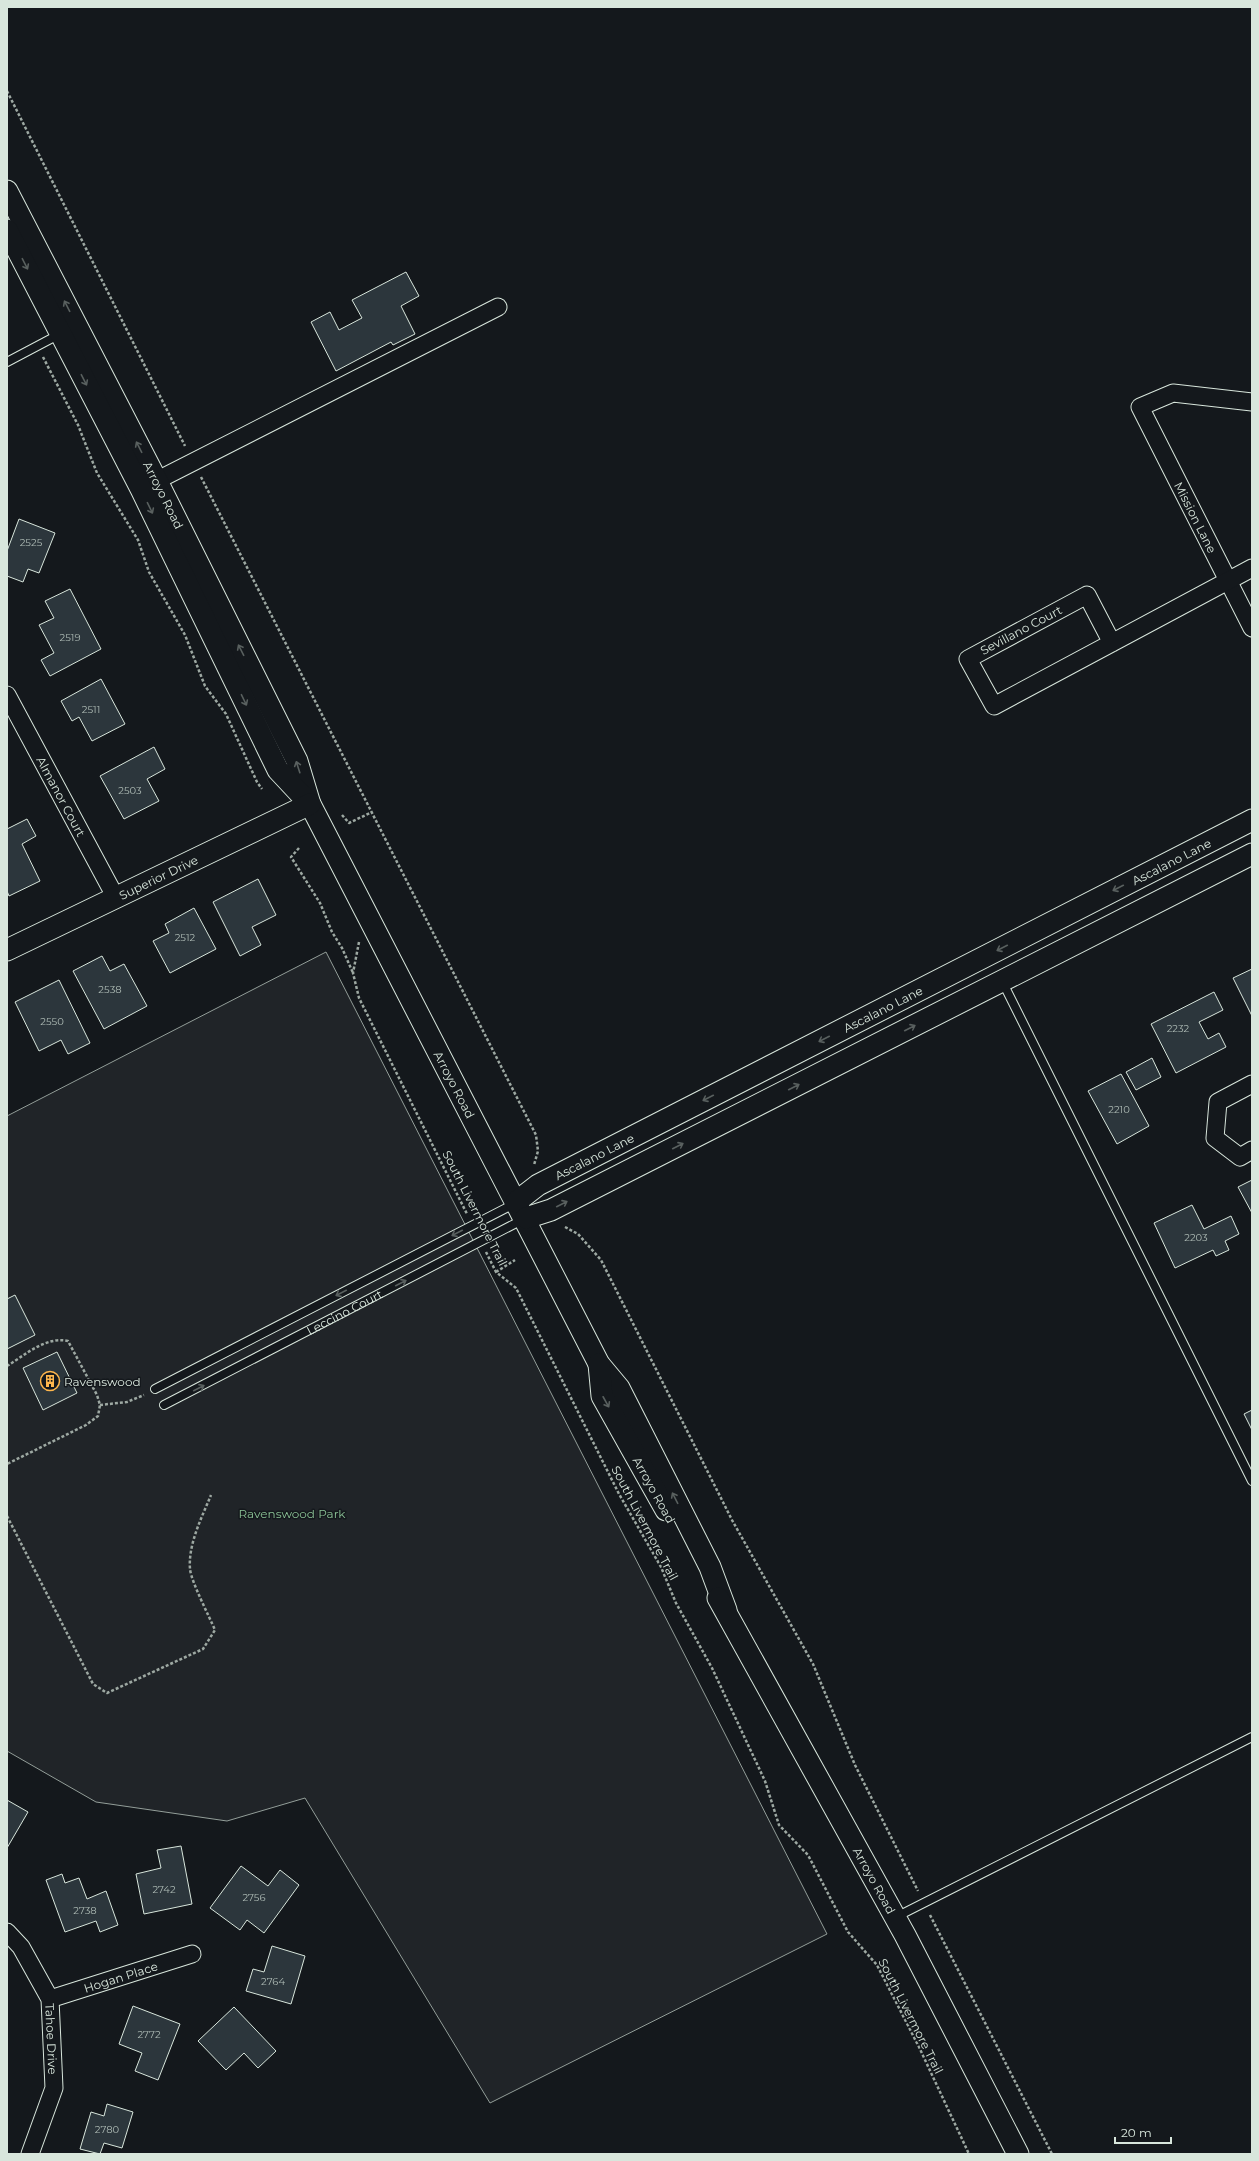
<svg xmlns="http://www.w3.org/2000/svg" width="1259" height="2161" viewBox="0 0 1259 2161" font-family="Montserrat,sans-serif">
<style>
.green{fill:#202428;stroke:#939e99}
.building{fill:#2c363c;stroke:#d8e6dc}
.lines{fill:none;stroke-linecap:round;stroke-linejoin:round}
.service-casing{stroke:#d8e6dc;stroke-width:10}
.minor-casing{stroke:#d8e6dc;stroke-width:19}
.tertiary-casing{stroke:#d8e6dc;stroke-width:23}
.path{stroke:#9da8a2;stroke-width:2.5;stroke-dasharray:3 2;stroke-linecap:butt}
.service{stroke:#14181c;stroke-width:8}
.minor{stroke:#14181c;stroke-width:17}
.tertiary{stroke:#14181c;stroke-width:21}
.oneway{stroke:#59605f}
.labels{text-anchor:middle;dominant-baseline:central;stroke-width:3;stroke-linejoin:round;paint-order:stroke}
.number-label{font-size:10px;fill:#adbab4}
.street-label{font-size:12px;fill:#d8e6dc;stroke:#14181c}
.poi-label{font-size:12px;fill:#d8e6dc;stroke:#14181c;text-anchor:start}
.park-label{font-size:12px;fill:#8ac095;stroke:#14181c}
</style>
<rect width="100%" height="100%" fill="#14181c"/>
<path class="green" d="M326,952L827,1934L490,2103L305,1798L227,1821L96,1802L7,1751V1116Z"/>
<g class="building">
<path d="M406,272L419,296L401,306L415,334L393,345L391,342L336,371L311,322L330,312L339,330L362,318L352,300Z"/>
<path d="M19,519L55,533L39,573L28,569L23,582L7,576V551Z"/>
<path d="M70,589L101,649L50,676L41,660L54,653L39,625L54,618L45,601Z"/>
<path d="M101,679L125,724L92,741L79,717L72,721L61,701Z"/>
<path d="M154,747L165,769L147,779L159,801L124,819L100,776Z"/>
<path d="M27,819L36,836L22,844L40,881L9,896L7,891V829Z"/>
<path d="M258,879L276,915L252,927L261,945L240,956L213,902Z"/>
<path d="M194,908L216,949L170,973L153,941L169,933L165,924Z"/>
<path d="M102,956L110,971L124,964L147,1006L104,1029L73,971Z"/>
<path d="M1252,969V1016L1233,978Z"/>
<path d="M59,980L90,1043L68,1054L61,1040L39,1051L15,1002Z"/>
<path d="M1214,992L1223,1010L1199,1022L1208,1039L1219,1033L1226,1047L1176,1073L1151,1024Z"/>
<path d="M1152,1058L1161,1077L1136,1090L1126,1072Z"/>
<path d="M1121,1074L1149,1126L1117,1144L1088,1091Z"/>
<path d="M1252,1180V1213L1238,1187Z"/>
<path d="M1192,1205L1204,1229L1231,1216L1239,1234L1225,1241L1229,1250L1216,1256L1213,1250L1175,1268L1154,1223Z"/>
<path d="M15,1295L35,1335L7,1349V1299Z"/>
<path d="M57,1352L77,1393L43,1410L23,1368Z"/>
<path d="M1252,1410V1430L1244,1414Z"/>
<path d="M7,1800L28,1812L7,1848Z"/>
<path d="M181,1846L192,1904L144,1914L136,1874L161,1868L157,1850Z"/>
<path d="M241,1866L268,1886L280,1870L299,1885L264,1933L247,1920L240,1930L210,1908Z"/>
<path d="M62,1874L65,1883L79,1878L87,1899L106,1891L118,1925L100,1932L96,1921L65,1932L46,1880Z"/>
<path d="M272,1946L305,1956L291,2004L246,1991L253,1969L264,1972Z"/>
<path d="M133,2006L180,2024L158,2080L135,2071L142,2053L119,2044Z"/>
<path d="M234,2007L276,2051L258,2068L244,2053L226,2070L198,2041Z"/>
<path d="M107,2104L133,2112L122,2148L104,2143L100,2154L80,2149L91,2112L104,2116Z"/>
</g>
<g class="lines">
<defs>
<g id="service">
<path d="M7,362L60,334"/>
<path d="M1002,981L1252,1481"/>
<path d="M155,1389L516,1203"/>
<path id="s1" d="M164,1405L524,1219"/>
<path d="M896,1917L1252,1737"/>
</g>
<g id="minor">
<path id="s2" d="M1252,402L1173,393L1140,407L1252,628"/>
<path d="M146,486L498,307"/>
<path d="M1112,643L1087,595L968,659L994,706L1252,568"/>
<path id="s3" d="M7,695L116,898"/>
<path d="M1252,1084L1218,1102L1215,1138L1240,1157L1252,1150"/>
<path id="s4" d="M7,1932L21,1947L50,1999L54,2088L30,2154"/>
<path id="s5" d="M50,1999L192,1954"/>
</g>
<g id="tertiary">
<path id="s6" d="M7,191L157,481L297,761L310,804L599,1364L619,1388L710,1567L726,1610"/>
<path d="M7,230L141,489L278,770L307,801"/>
<path id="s7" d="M7,950L310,804"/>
<path id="s8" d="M516,1202L538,1185L1252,820"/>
<path d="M526,1218L551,1210L1252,854"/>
<path d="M599,1364L602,1396L666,1510"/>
<path id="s9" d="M718,1598L905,1935L1018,2154"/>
</g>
</defs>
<use href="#service" class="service-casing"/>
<use href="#minor" class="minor-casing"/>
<use href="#tertiary" class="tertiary-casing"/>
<g class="path">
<path d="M7,91L185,446"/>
<path d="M43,357L78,425L97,473L138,540L149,572L185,635L205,686L226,714L257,782L262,789"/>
<path d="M201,477L536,1135L538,1151L534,1165"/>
<path d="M342,815L349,823L372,812"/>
<path d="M299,848L291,857L320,903L332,932L342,948L353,973"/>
<path d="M359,942L353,973L359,998L467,1214"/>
<path d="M565,1227L578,1234L601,1260L732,1520L813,1664L855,1765L918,1891"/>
<path d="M486,1252L496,1272L516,1288L619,1494L661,1567L676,1603L712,1668L765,1781L779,1825L808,1855L848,1932L877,1965L919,2047L969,2154"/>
<path d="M496,1272L515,1260"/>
<path d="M7,1366C25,1355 46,1336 68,1341L97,1395L100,1405L98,1416L86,1425L7,1464"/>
<path d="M100,1405L127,1402L144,1395"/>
<path d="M7,1516L93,1684L107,1693L203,1649L215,1630C209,1616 191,1581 190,1569C188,1544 202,1517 211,1495"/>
<path d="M930,1915L1052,2154"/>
</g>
<use href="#service" class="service"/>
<use href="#minor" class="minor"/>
<use href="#tertiary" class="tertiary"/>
</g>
<defs><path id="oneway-shaft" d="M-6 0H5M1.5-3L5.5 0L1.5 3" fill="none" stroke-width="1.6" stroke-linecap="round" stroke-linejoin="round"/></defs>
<g class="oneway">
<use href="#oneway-shaft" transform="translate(25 264) rotate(63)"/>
<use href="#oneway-shaft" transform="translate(67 306) rotate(-117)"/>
<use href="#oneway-shaft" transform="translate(84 380) rotate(63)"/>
<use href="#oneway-shaft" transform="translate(139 447) rotate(-117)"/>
<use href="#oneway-shaft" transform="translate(150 508) rotate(64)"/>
<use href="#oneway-shaft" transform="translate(241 650) rotate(-117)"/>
<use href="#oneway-shaft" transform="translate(244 700) rotate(64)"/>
<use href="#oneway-shaft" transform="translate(298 767) rotate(-108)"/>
<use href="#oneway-shaft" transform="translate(1118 888) rotate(153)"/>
<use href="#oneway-shaft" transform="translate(1002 948) rotate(153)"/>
<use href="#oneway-shaft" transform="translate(910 1028) rotate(-27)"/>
<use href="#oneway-shaft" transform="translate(824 1039) rotate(153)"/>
<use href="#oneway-shaft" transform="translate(794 1087) rotate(-27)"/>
<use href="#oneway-shaft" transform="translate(708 1098) rotate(153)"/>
<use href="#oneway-shaft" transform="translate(678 1146) rotate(-27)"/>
<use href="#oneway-shaft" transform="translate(562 1204) rotate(-27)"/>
<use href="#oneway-shaft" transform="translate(457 1233) rotate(153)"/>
<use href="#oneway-shaft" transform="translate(401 1283) rotate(-27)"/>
<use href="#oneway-shaft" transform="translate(341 1293) rotate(153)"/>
<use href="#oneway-shaft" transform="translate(199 1388) rotate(-27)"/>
<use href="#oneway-shaft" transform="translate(606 1402) rotate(61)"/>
<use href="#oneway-shaft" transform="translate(675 1498) rotate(-117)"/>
</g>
<defs>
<symbol id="building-ring" viewBox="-11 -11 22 22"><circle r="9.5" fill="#14181c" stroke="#ffb74d" stroke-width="1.5"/><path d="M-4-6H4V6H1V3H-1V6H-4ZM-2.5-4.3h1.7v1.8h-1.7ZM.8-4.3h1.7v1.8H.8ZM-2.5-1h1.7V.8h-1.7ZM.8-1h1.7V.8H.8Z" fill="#ffb74d"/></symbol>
</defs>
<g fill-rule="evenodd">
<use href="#building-ring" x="39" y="1370" width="22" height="22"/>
</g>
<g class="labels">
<g class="number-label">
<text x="31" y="542">2525</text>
<text x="70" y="637">2519</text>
<text x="91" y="709">2511</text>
<text x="130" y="790">2503</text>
<text x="185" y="937">2512</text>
<text x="110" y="989">2538</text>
<text x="52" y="1021">2550</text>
<text x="1178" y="1028">2232</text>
<text x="1119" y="1109">2210</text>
<text x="1196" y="1237">2203</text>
<text x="164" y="1889">2742</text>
<text x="254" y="1897">2756</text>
<text x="85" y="1910">2738</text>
<text x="273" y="1981">2764</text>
<text x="149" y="2034">2772</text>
<text x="107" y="2129">2780</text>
</g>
<g class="street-label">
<text stroke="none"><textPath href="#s6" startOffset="342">Arroyo Road</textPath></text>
<text stroke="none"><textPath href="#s2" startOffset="239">Mission Lane</textPath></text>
<text transform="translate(1021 630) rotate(-28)">Sevillano Court</text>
<text stroke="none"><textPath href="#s3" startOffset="115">Almanor Court</textPath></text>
<text stroke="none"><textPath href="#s8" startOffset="739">Ascalano Lane</textPath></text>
<text stroke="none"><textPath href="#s7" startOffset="168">Superior Drive</textPath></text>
<text stroke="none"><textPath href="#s8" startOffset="415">Ascalano Lane</textPath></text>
<text stroke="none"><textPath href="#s6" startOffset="1000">Arroyo Road</textPath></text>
<text stroke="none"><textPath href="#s8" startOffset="91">Ascalano Lane</textPath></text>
<text transform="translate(475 1208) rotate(63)">South Livermore Trail</text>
<text stroke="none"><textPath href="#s1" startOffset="203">Leccino Court</textPath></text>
<text transform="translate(654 1490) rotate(61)">Arroyo Road</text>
<text transform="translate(645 1523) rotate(62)">South Livermore Trail</text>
<text stroke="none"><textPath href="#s9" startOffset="323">Arroyo Road</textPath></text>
<text stroke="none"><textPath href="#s5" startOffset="74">Hogan Place</textPath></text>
<text transform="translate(911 2016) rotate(63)">South Livermore Trail</text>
<text stroke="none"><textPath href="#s4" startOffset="120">Tahoe Drive</textPath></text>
</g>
<g class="poi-label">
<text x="64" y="1381">Ravenswood</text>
</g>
<g class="park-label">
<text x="292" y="1513">Ravenswood Park</text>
</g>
</g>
<rect width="1259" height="2161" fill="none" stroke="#d8e6dc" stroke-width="16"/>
<path d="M1115 2137v6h56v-6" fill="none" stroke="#d8e6dc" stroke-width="2"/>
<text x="1121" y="2137" font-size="12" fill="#d8e6dc" stroke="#14181c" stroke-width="3" paint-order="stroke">20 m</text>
</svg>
